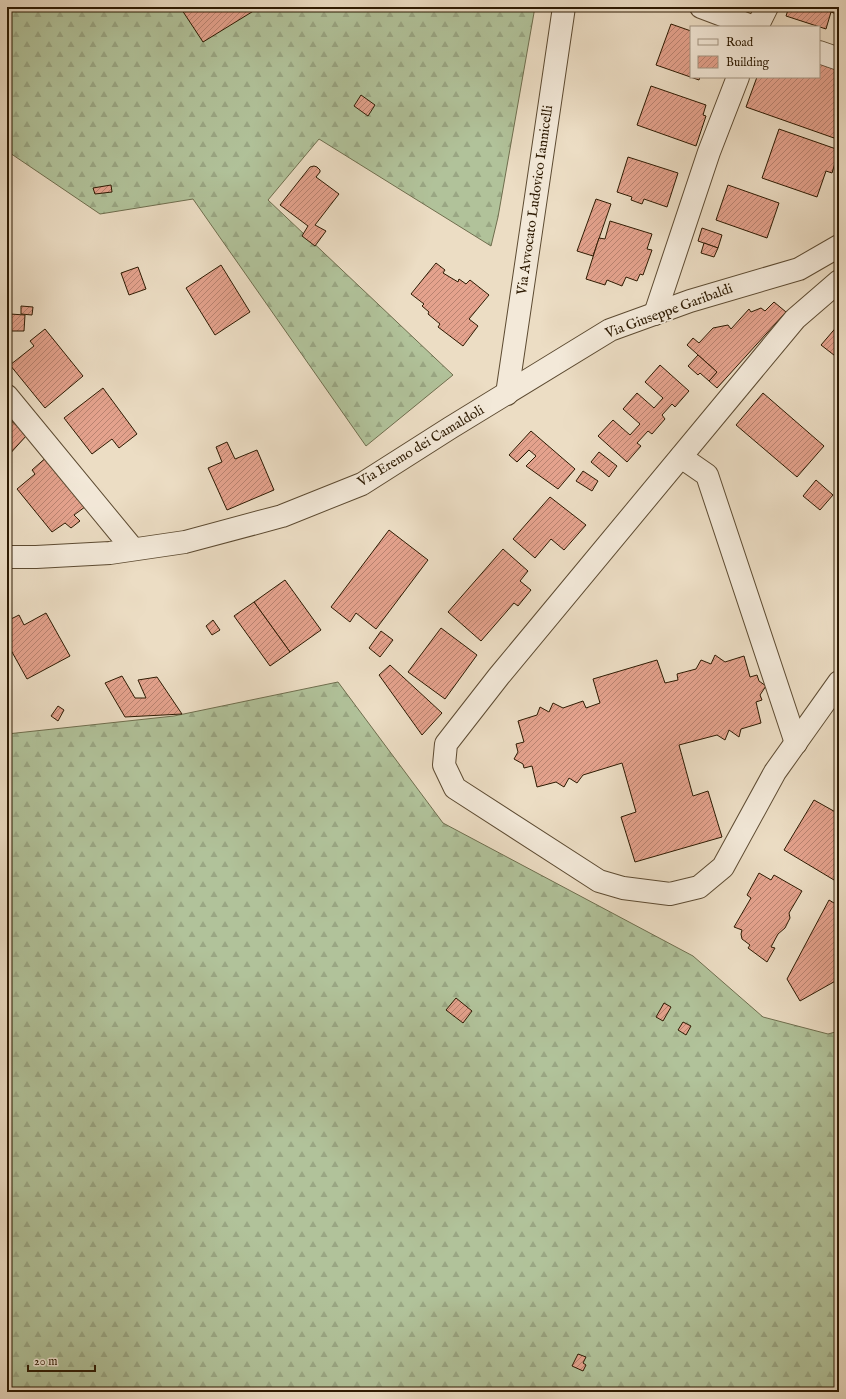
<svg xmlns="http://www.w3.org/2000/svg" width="846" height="1399" viewBox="0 0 846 1399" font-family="'IM FELL English',serif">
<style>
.forest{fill:url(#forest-firs);stroke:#6f6e4e}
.building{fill:url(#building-hatch);stroke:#2d1a02}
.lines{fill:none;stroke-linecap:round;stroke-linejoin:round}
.minor-casing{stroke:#5d4b32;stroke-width:24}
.minor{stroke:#f3e9d9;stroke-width:22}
.labels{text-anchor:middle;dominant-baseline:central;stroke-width:4;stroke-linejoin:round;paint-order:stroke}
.street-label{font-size:14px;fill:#2d1a02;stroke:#f3e9d9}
</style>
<defs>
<pattern id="forest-firs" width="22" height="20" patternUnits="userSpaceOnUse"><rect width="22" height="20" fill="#b1c29a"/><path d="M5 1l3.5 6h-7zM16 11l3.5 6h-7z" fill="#99a683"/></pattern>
<pattern id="building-hatch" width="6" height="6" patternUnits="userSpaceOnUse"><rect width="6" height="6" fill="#e4a28d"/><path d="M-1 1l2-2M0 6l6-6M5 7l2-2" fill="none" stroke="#b98371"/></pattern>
</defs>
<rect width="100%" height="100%" fill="#ecddc4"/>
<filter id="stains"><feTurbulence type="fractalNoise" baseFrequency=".005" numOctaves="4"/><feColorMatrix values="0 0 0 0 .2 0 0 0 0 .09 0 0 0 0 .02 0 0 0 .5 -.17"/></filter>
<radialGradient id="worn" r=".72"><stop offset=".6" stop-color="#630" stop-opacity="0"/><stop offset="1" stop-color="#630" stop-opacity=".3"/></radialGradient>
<g class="forest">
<path d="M7,7H535L498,217L491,246L319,139L268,200L453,375L366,446L193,199L100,214L7,151Z"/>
<path d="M338,682L443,823L693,956L763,1017L828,1034L839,1031V1392H7V734L174,716Z"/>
</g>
<g class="building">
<path d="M180,7H260L203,42Z"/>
<path d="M789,7H839V15L831,12L826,29L786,16Z"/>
<path d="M671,24L691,31V77H700L699,80L656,65Z"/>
<path d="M819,61L839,68V123L834,138L746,107L757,77H819Z"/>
<path d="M651,86L706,105L703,115L706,116L696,146L637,125Z"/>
<path d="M361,95L375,105L368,116L354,106Z"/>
<path d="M779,129L839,150L832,173L826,171L817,197L762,178Z"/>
<path d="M628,157L678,173L667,207L644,199L642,204L631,200L632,197L617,192Z"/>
<path d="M314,166L317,167L320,170V172L316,177L339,194L315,225L326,231L315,246L302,236L308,226L280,205L310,167Z"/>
<path d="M111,185L112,192L95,194L93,188Z"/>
<path d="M728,185L779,203L767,238L716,220Z"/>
<path d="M596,199L611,204L593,256L577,251Z"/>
<path d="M610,221L652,234L647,249L652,250L643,275L640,274L637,281L626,277L622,286L607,280L605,285L586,279L599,238L605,239Z"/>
<path d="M702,228L722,235L718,248L698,241Z"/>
<path d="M704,243L718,248L714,257L701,253Z"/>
<path d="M436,263L445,270L443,273L458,282L459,279L466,284L470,280L489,295L469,319L478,326L463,346L438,327L440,324L428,314L429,312L422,306L424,304L411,294Z"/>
<path d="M221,265L250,312L215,335L186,288Z"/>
<path d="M138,267L146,289L129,295L121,273Z"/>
<path d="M774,302L786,312L717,388L709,381L717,372L687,345L693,338L699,343L713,328L728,325L731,329L749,309L751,312L761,308L765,311Z"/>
<path d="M21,306L33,307L32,315L21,314Z"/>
<path d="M10,314L25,315L24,331H9Z"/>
<path d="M839,324V359L821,345Z"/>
<path d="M45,329L83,376L45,408L10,365L34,346L30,341Z"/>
<path d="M698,355L717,372L709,381L700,373L698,375L688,366Z"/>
<path d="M660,365L689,391L675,407L672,404L662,415L665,419L652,434L648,431L637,443L641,446L627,462L598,436L613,420L630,435L640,424L623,409L637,393L654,408L663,398L645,382Z"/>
<path d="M103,388L137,434L119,448L112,439L92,454L64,418Z"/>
<path d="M763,393L824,446L797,477L736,425Z"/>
<path d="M7,417L27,435L7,457Z"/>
<path d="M531,431L575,469L558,489L526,466L536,456L529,450L517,462L509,455Z"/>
<path d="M227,442L235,459L257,450L274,490L227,510L208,468L222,462L216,447Z"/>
<path d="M599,452L617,466L609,477L591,462Z"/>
<path d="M49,455L89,504L74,515L80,521L71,528L65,523L52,532L17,489L35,474L32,470Z"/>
<path d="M583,471L598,481L592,491L576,481Z"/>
<path d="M816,480L833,495L820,510L803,496Z"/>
<path d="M550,497L586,525L564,550L551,539L535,558L513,539Z"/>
<path d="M389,530L428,560L376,629L356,613L350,622L331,607Z"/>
<path d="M503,549L528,571L520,581L531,590L518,606L514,603L481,641L448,612Z"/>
<path d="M285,580L321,630L290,652L254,602Z"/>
<path d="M254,602L290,652L270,666L234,616Z"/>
<path d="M46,613L70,656L27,679L7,643V621L19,615L24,625Z"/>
<path d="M213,620L220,630L212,635L206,626Z"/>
<path d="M441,628L477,655L445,699L408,672Z"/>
<path d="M381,631L393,640L380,657L369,648Z"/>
<path d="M715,655L725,662L744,656L750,677L757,675L759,681L766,686L760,695L762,700L756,702L761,723L741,729L739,737L729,730L725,740L717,735L679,745L693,796L708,791L722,837L635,862L621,817L636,812L622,763L583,775L577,783L569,778L564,787L556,782L537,787L532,766L524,768L523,764L514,759L518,752L516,744L524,742L518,721L537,715L540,707L549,712L553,703L563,708L583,701L586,708L600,703L593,679L657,660L665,683L678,680L677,674L696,669L701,660L711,664Z"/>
<path d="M390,665L442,713L422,735L379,675Z"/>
<path d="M122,676L135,698H146L138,680L157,677L182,714L125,717L105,683Z"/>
<path d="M58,706L64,710L58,721L51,716Z"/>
<path d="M814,800L839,814V869L834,880L784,850Z"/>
<path d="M759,873L771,880L774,875L802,891L789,913L790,918L785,928L778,934L771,947L775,948L767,962L748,948L750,945L742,939L741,934L742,930L734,927L751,898L747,895Z"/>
<path d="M829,900L839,906V979L800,1001L787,979Z"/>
<path d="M456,998L472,1011L463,1023L446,1010Z"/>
<path d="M664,1003L671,1007L663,1021L656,1017Z"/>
<path d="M683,1022L691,1026L686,1035L678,1030Z"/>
<path d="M578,1354L586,1357L583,1363L586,1365L583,1371L572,1366Z"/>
</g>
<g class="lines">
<defs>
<g id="minor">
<path d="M701,7L754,27"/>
<path d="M757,27L767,7"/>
<path d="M819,52L839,59"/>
<path d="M839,281L795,319L499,676L446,744L444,765L455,788L599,881L623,888L670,894L699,887L723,867L775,772L839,682"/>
<path d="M655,314L709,152L738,77"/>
<path d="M507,394L564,7"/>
<path d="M7,396L133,549"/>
<path d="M681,457L707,475L796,743"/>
<path d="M7,557H36L110,553L185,542L282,516L362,484L450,428L610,330L690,301L799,269L839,246"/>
</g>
</defs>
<use href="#minor" class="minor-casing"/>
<use href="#minor" class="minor"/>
</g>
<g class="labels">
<g class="street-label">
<text transform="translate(535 200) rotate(-82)">Via Avvocato Ludovico Iannicelli</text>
<text transform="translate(669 311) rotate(-20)">Via Giuseppe Garibaldi</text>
<text transform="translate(421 446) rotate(-31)">Via Eremo dei Camaldoli</text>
</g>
</g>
<rect width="846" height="1399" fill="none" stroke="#ecddc4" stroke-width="24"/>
<rect x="8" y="8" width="830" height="1383" fill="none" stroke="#2d1a02" stroke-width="2"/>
<rect x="12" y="12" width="822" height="1375" fill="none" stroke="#2d1a02"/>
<rect x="690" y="26" width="130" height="52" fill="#f3e9d9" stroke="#a49683"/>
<rect x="698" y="39" width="20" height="6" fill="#f3e9d9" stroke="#a49683"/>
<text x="726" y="46" font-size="12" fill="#2d1a02">Road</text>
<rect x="698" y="56" width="20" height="12" fill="url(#building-hatch)" stroke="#a49683"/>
<text x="726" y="66" font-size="12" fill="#2d1a02">Building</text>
<path d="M28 1365v6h67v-6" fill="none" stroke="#2d1a02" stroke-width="2"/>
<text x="34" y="1365" font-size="12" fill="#2d1a02" stroke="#f3e9d9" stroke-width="3" paint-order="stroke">20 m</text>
<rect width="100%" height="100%" filter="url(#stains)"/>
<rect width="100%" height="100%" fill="url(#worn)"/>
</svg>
